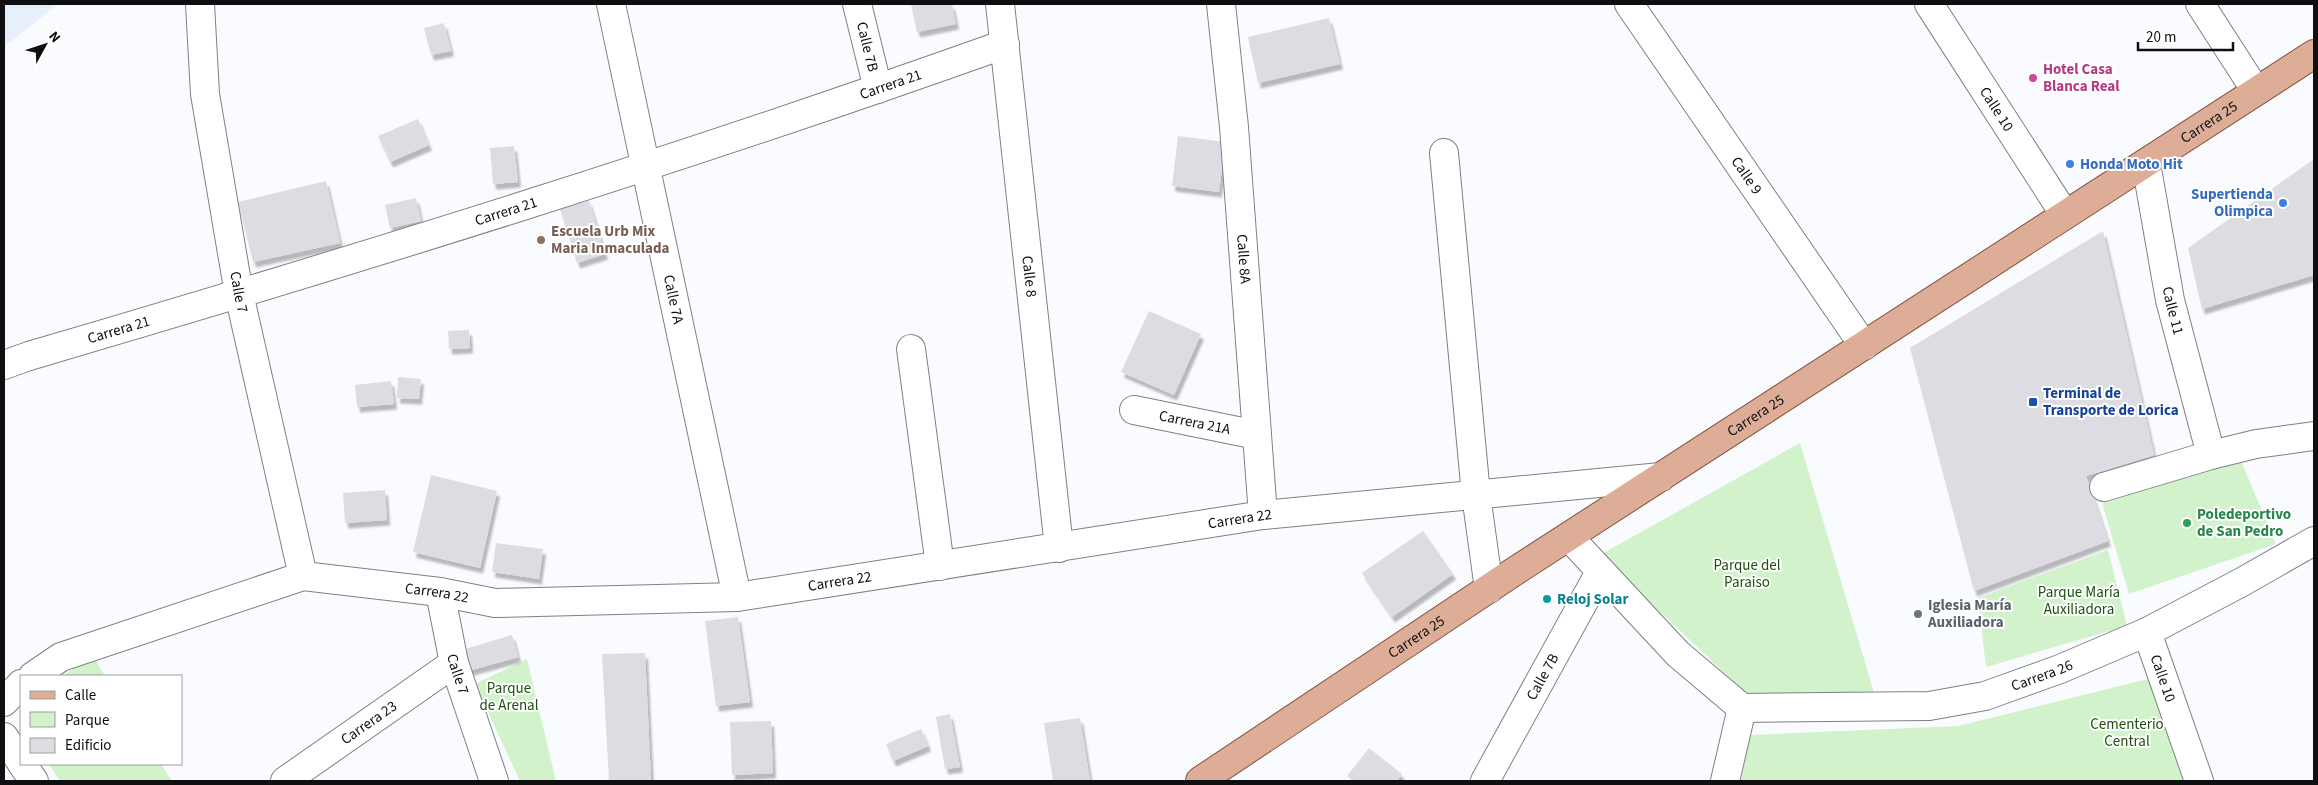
<svg xmlns="http://www.w3.org/2000/svg" width="2318" height="785" viewBox="0 0 2318 785" font-family="'Source Sans 3',sans-serif">
<style>
.built{fill:#e6effc}
.green{fill:#d1f2ca}
.building{fill:#dedce3;filter:url(#shadow)}
.lines{fill:none;stroke-linecap:round;stroke-linejoin:round}
.street-casing{stroke:#7d8187;stroke-width:30}
.primary-casing{stroke:#85523b;stroke-width:30}
.street{stroke:#fff;stroke-width:28}
.primary{stroke:#ddad97;stroke-width:28}
.hotel-dot{fill:#d1479c;stroke:#fff;stroke-width:2}
.shop-dot{fill:#3f7fe0;stroke:#fff;stroke-width:2}
.education-dot{fill:#8d6e63;stroke:#fff;stroke-width:2}
.transit-dot{fill:#1a4fb4;stroke:#fff;stroke-width:2}
.leisure-dot{fill:#2e9e5b;stroke:#fff;stroke-width:2}
.culture-dot{fill:#0f9aa8;stroke:#fff;stroke-width:2}
.worship-dot{fill:#6b7280;stroke:#fff;stroke-width:2}
.labels{text-anchor:middle;dominant-baseline:central;stroke-width:4;stroke-linejoin:round;paint-order:stroke}
.street-label{font-size:15px;fill:#0d0f11;stroke:#fff}
.hotel-label{font-size:15px;font-weight:bold;fill:#b23c85;stroke:#fff;text-anchor:start}
.shop-label{font-size:15px;font-weight:bold;fill:#366cbe;stroke:#fff;text-anchor:start}
.education-label{font-size:15px;font-weight:bold;fill:#785e54;stroke:#fff;text-anchor:start}
.transit-label{font-size:15px;font-weight:bold;fill:#164399;stroke:#fff;text-anchor:start}
.leisure-label{font-size:15px;font-weight:bold;fill:#27864d;stroke:#fff;text-anchor:start}
.park-label{font-size:15px;fill:#1a520d;stroke:#fff}
.culture-label{font-size:15px;font-weight:bold;fill:#0d838f;stroke:#fff;text-anchor:start}
.worship-label{font-size:15px;font-weight:bold;fill:#5b616d;stroke:#fff;text-anchor:start}
</style>
<defs>
<filter id="shadow"><feDropShadow dx="3" dy="5.5" stdDeviation="1" flood-color="#0004"/></filter>
</defs>
<rect width="100%" height="100%" fill="#fafbfe"/>
<path class="built" d="M4,4H58L4,47Z"/>
<g class="green">
<path d="M1800,443L1875,696H1749L1600,555Z"/>
<path d="M2239,456L2276,544L2129,594L2102,503Z"/>
<path d="M2108,550L2127,626L1986,667L1978,598Z"/>
<path d="M93,656L105,676H62Z"/>
<path d="M527,659L556,781H520L475,684Z"/>
<path d="M2160,676L2193,781H1741L1750,735L1958,726Z"/>
<path d="M49,764H161L172,781H60Z"/>
</g>
<g class="building">
<path d="M911,4H952L956,24L917,32Z"/>
<path d="M1329,18L1340,64L1258,83L1248,37Z"/>
<path d="M444,23L451,51L431,55L424,28Z"/>
<path d="M418,119L429,145L390,162L378,136Z"/>
<path d="M1178,136L1225,142L1219,192L1172,186Z"/>
<path d="M514,146L518,182L493,184L490,148Z"/>
<path d="M2314,159V275L2202,309L2188,248Z"/>
<path d="M326,181L340,243L253,262L238,202Z"/>
<path d="M416,198L421,221L390,228L385,205Z"/>
<path d="M589,201L605,254L577,263L560,209Z"/>
<path d="M2103,231L2154,455L2086,476L2108,541L1974,591L1910,348Z"/>
<path d="M1149,311L1201,334L1174,395L1121,372Z"/>
<path d="M469,330L470,348L449,349L448,331Z"/>
<path d="M398,377L421,379L419,399L397,398Z"/>
<path d="M391,381L394,404L357,407L355,385Z"/>
<path d="M431,475L497,491L480,568L413,552Z"/>
<path d="M385,490L387,520L345,523L343,493Z"/>
<path d="M1423,531L1453,574L1392,617L1362,573Z"/>
<path d="M496,543L543,549L539,579L492,572Z"/>
<path d="M738,617L750,702L716,706L705,621Z"/>
<path d="M512,635L518,657L468,671L462,650Z"/>
<path d="M645,653L651,781H609L602,654Z"/>
<path d="M950,714L960,767L945,769L936,717Z"/>
<path d="M1080,718L1090,781H1053L1044,723Z"/>
<path d="M771,721L773,773L732,775L730,722Z"/>
<path d="M921,729L928,746L893,761L886,744Z"/>
<path d="M1369,748L1402,774L1397,781H1353L1347,776Z"/>
</g>
<g class="lines">
<defs>
<g id="street">
<path id="s1" d="M200,4L205,94L239,294L303,576"/>
<path id="s2" d="M611,4L737,597"/>
<path id="s3" d="M857,4L878,89"/>
<path id="s4" d="M1000,4L1059,548"/>
<path id="s5" d="M1221,4L1234,127L1263,515"/>
<path id="s6" d="M1629,4L1864,346"/>
<path id="s7" d="M1929,4L2065,215"/>
<path d="M2200,4L2256,91"/>
<path d="M1444,153L1476,495L1489,589"/>
<path id="s8" d="M2146,163L2170,300L2211,455"/>
<path d="M911,349L940,566"/>
<path id="s9" d="M4,365L29,356C356,260 683,159 1005,44"/>
<path id="s10" d="M1134,410L1257,435"/>
<path d="M2104,487L2211,455L2256,444L2314,436"/>
<path id="s11" d="M1569,537L1678,654L1742,708L1929,706L1985,696L2060,669L2147,632L2242,582L2314,541"/>
<path id="s12" d="M440,592L454,663L494,781"/>
<path id="s13" d="M2147,632L2199,781"/>
<path id="s14" d="M33,676L61,657L303,576L440,592L495,603L737,597L1263,515L1661,477"/>
<path d="M4,702L21,684"/>
<path d="M4,737L21,762"/>
<path d="M22,764L34,781"/>
<path id="s15" d="M285,781L454,663"/>
<path id="s16" d="M1485,781L1600,572"/>
<path d="M1725,781L1742,708"/>
</g>
<g id="primary">
<path id="s17" d="M1200,781L1512,573L2314,54"/>
</g>
</defs>
<use href="#street" class="street-casing"/>
<use href="#primary" class="primary-casing"/>
<use href="#street" class="street"/>
<use href="#primary" class="primary"/>
</g>
<circle class="hotel-dot" cx="2033" cy="78" r="5"/>
<g class="shop-dot">
<circle cx="2070" cy="164" r="5"/>
<circle cx="2283" cy="203" r="5"/>
</g>
<circle class="education-dot" cx="541" cy="240" r="5"/>
<rect class="transit-dot" x="2028" y="397" width="10" height="10" rx="2.5"/>
<circle class="leisure-dot" cx="2187" cy="523" r="5"/>
<circle class="culture-dot" cx="1547" cy="599" r="5"/>
<circle class="worship-dot" cx="1918" cy="614" r="5"/>
<g class="labels">
<g class="street-label">
<text stroke="none"><textPath href="#s3" startOffset="44">Calle 7B</textPath></text>
<text stroke="none"><textPath href="#s9" startOffset="930">Carrera 21</textPath></text>
<text stroke="none"><textPath href="#s7" startOffset="125">Calle 10</textPath></text>
<text stroke="none"><textPath href="#s17" startOffset="1205">Carrera 25</textPath></text>
<text stroke="none"><textPath href="#s6" startOffset="208">Calle 9</textPath></text>
<text stroke="none"><textPath href="#s9" startOffset="525">Carrera 21</textPath></text>
<text stroke="none"><textPath href="#s5" startOffset="256">Calle 8A</textPath></text>
<text stroke="none"><textPath href="#s4" startOffset="274">Calle 8</textPath></text>
<text stroke="none"><textPath href="#s1" startOffset="291">Calle 7</textPath></text>
<text stroke="none"><textPath href="#s2" startOffset="302">Calle 7A</textPath></text>
<text stroke="none"><textPath href="#s8" startOffset="150">Calle 11</textPath></text>
<text stroke="none"><textPath href="#s9" startOffset="120">Carrera 21</textPath></text>
<text stroke="none"><textPath href="#s17" startOffset="665">Carrera 25</textPath></text>
<text stroke="none"><textPath href="#s10" startOffset="62">Carrera 21A</textPath></text>
<text stroke="none"><textPath href="#s14" startOffset="1234">Carrera 22</textPath></text>
<text stroke="none"><textPath href="#s14" startOffset="829">Carrera 22</textPath></text>
<text stroke="none"><textPath href="#s14" startOffset="424">Carrera 22</textPath></text>
<text stroke="none"><textPath href="#s17" startOffset="260">Carrera 25</textPath></text>
<text stroke="none"><textPath href="#s12" startOffset="84">Calle 7</textPath></text>
<text stroke="none"><textPath href="#s11" startOffset="548">Carrera 26</textPath></text>
<text stroke="none"><textPath href="#s16" startOffset="119">Calle 7B</textPath></text>
<text stroke="none"><textPath href="#s13" startOffset="49">Calle 10</textPath></text>
<text stroke="none"><textPath href="#s15" startOffset="102">Carrera 23</textPath></text>
</g>
<g class="hotel-label">
<text x="2043" y="69">Hotel Casa<tspan x="2043" dy="17">Blanca Real</tspan></text>
</g>
<g class="shop-label">
<text x="2080" y="164">Honda Moto Hit</text>
<text x="2273" y="194" text-anchor="end">Supertienda<tspan x="2273" dy="17">Olimpica</tspan></text>
</g>
<g class="education-label">
<text x="551" y="231">Escuela Urb Mix<tspan x="551" dy="17">Maria Inmaculada</tspan></text>
</g>
<g class="transit-label">
<text x="2043" y="393">Terminal de<tspan x="2043" dy="17">Transporte de Lorica</tspan></text>
</g>
<g class="leisure-label">
<text x="2197" y="514">Poledeportivo<tspan x="2197" dy="17">de San Pedro</tspan></text>
</g>
<g class="park-label">
<text x="1747" y="565">Parque del<tspan x="1747" dy="17">Paraiso</tspan></text>
<text x="2079" y="592">Parque María<tspan x="2079" dy="17">Auxiliadora</tspan></text>
<text x="509" y="688">Parque<tspan x="509" dy="17">de Arenal</tspan></text>
<text x="2127" y="724">Cementerio<tspan x="2127" dy="17">Central</tspan></text>
</g>
<g class="culture-label">
<text x="1557" y="599">Reloj Solar</text>
</g>
<g class="worship-label">
<text x="1928" y="605">Iglesia María<tspan x="1928" dy="17">Auxiliadora</tspan></text>
</g>
</g>
<rect width="2318" height="785" fill="none" stroke="#0d0f11" stroke-width="10"/>
<rect x="20" y="675" width="162" height="90" fill="#ffffff" stroke="#9e9fa0"/>
<rect x="30" y="691" width="25" height="8" fill="#ddad97" stroke="#9e9fa0"/>
<text x="65" y="700" font-size="15" fill="#0d0f11">Calle</text>
<rect x="30" y="712" width="25" height="15" fill="#d1f2ca" stroke="#9e9fa0"/>
<text x="65" y="725" font-size="15" fill="#0d0f11">Parque</text>
<rect x="30" y="738" width="25" height="15" fill="#dedce3" stroke="#9e9fa0"/>
<text x="65" y="750" font-size="15" fill="#0d0f11">Edificio</text>
<g transform="translate(45 45) rotate(50)" stroke="#ffffff" stroke-width="4" paint-order="stroke">
<path d="M0-4L9 19L0 12L-9 19Z" fill="#0d0f11"/>
<text y="-8" font-size="14" font-weight="bold" text-anchor="middle" fill="#0d0f11">N</text>
</g>
<path d="M2138 42v8h95v-8" fill="none" stroke="#0d0f11" stroke-width="2.5"/>
<text x="2146" y="42" font-size="15" fill="#0d0f11" stroke="#ffffff" stroke-width="4" paint-order="stroke">20 m</text>
</svg>
